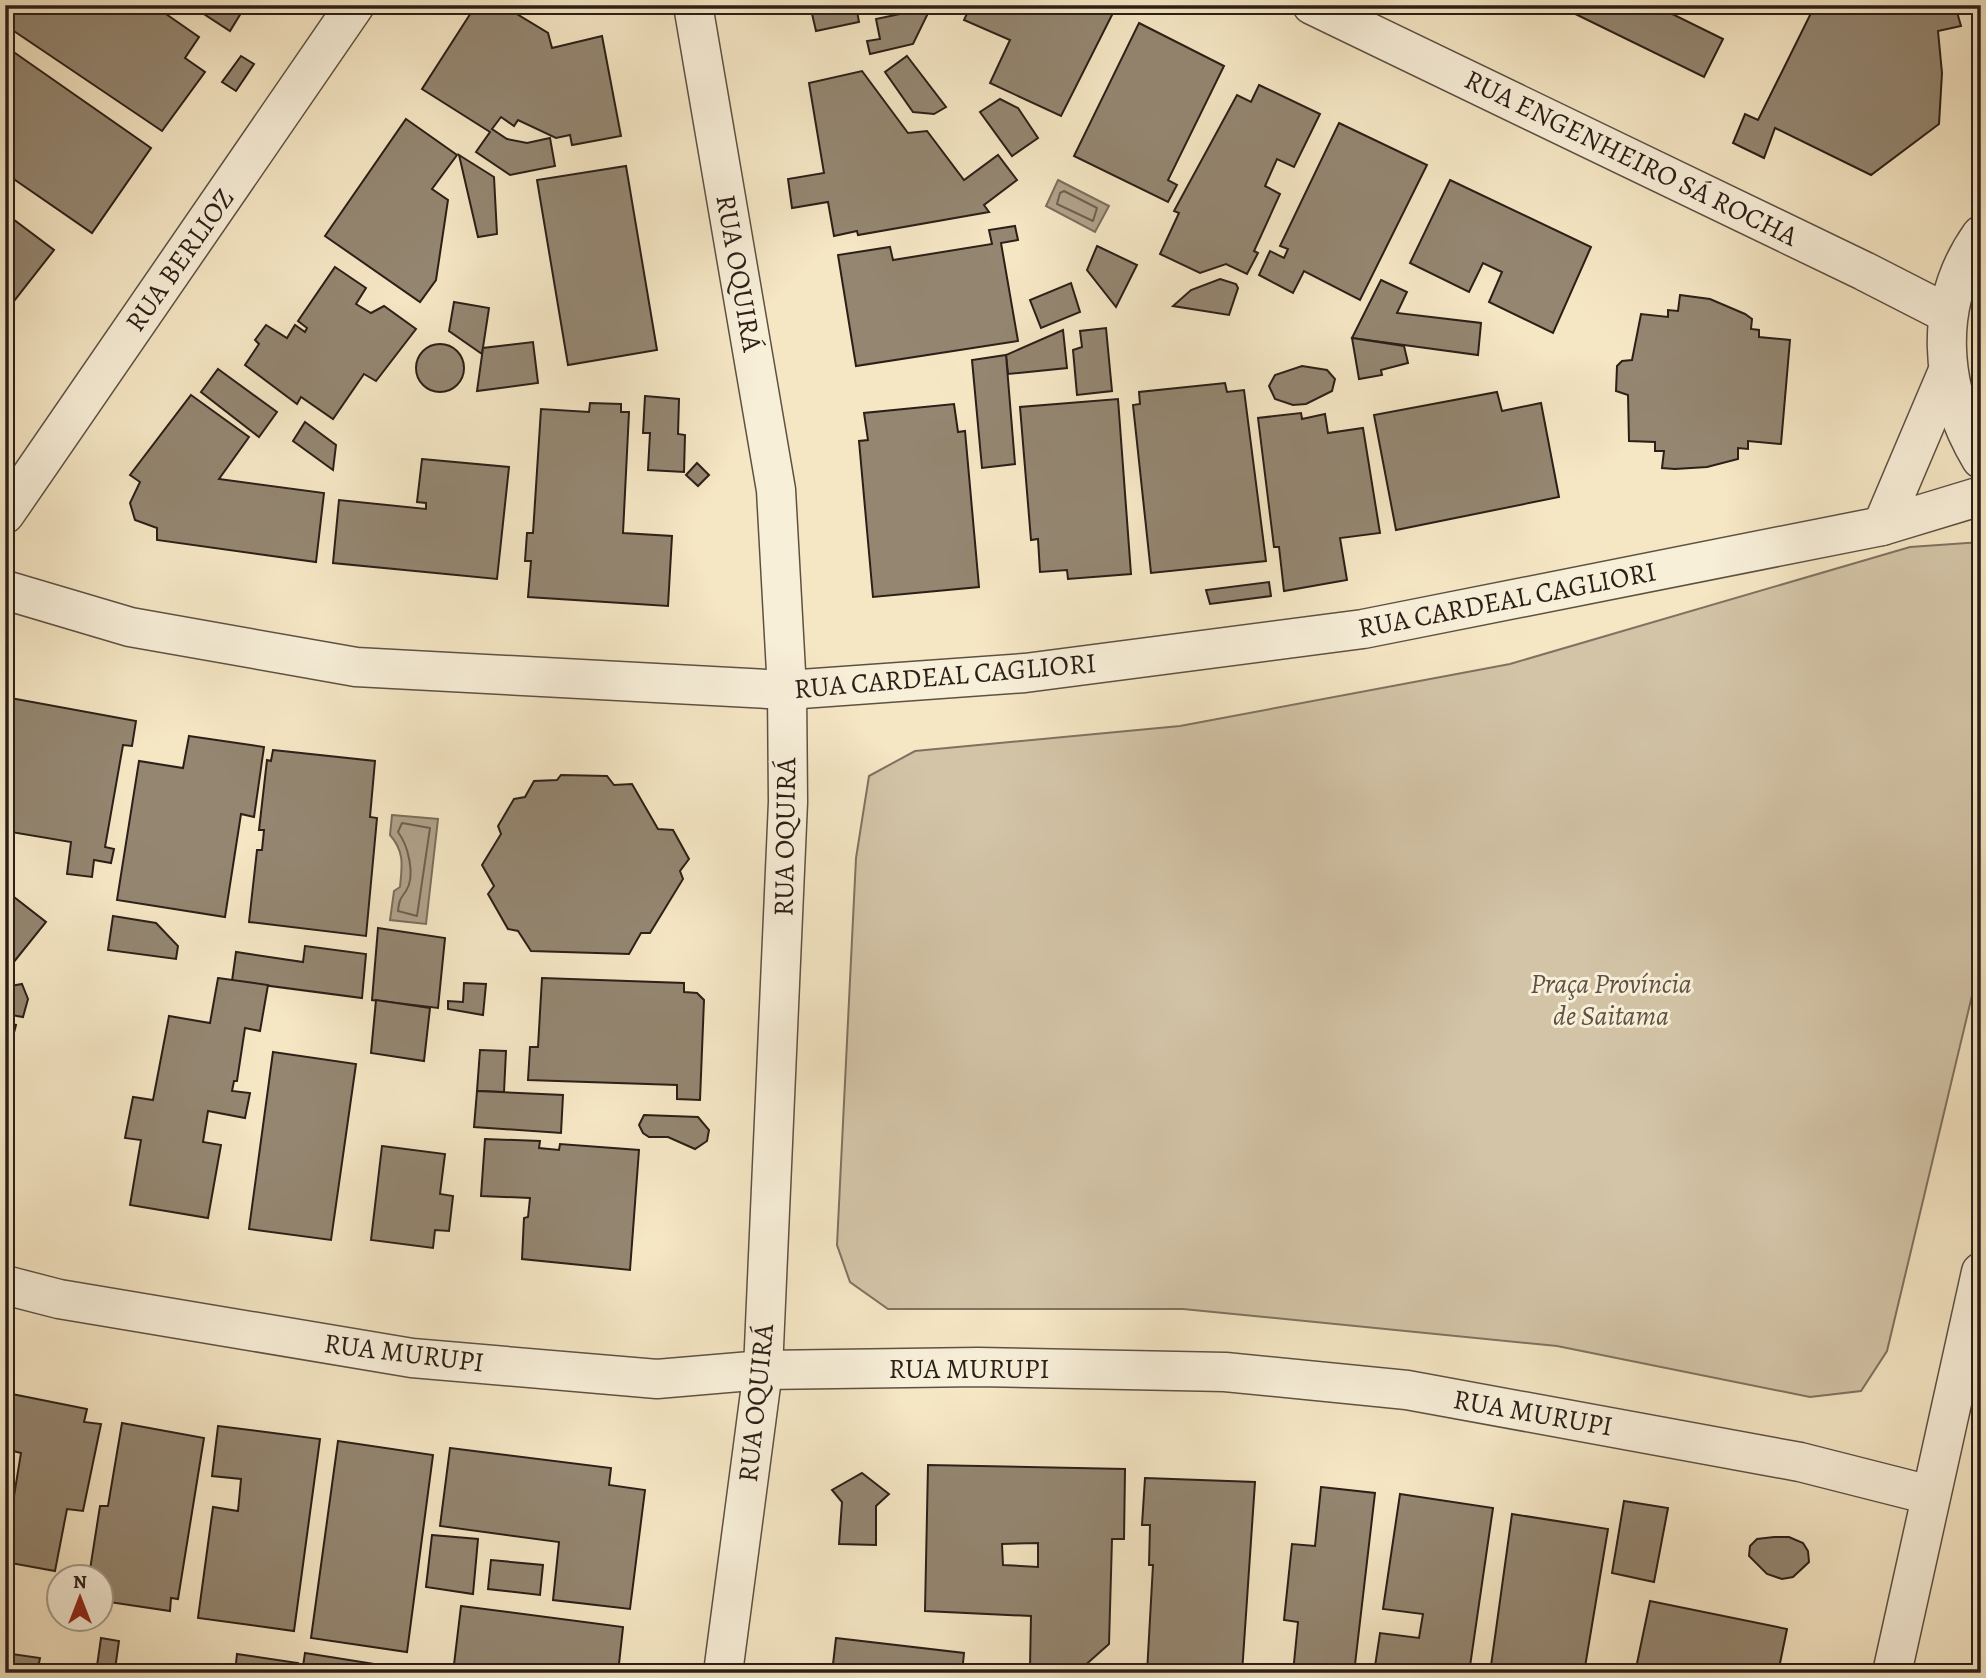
<svg xmlns="http://www.w3.org/2000/svg" width="1986" height="1678" viewBox="0 0 1986 1678" font-family="Alegreya,serif">
<style>
.green{fill:#d3c4a7;stroke:#7f7260;stroke-width:2}
.water{fill:#b0a28a;stroke:#7b6e5c;stroke-width:2}
.lines{fill:none;stroke-linecap:round;stroke-linejoin:round}
.shore{stroke:#6e6051;stroke-width:2}
.building{fill:#948671;stroke:#2b1f18;stroke-width:2;fill-rule:evenodd}
.minor-casing{stroke:#5e5143;stroke-width:41}
.minor{stroke:#f8efd9;stroke-width:38}
.labels{text-anchor:middle;dominant-baseline:central;stroke-width:6;stroke-linejoin:round;paint-order:stroke}
.street-label{font-size:28px;fill:#2b1f18;stroke:#f8efd9}
.park-label{font-size:28px;font-style:italic;fill:#5d5143;stroke:#f8efd9}
</style>
<rect width="100%" height="100%" fill="#f5e6c4"/>
<filter id="stains"><feTurbulence type="fractalNoise" baseFrequency=".00286" numOctaves="4"/><feColorMatrix values="0 0 0 0 .2 0 0 0 0 .09 0 0 0 0 .02 0 0 0 .5 -.17"/></filter>
<radialGradient id="worn" r=".72"><stop offset=".6" stop-color="#630" stop-opacity="0"/><stop offset="1" stop-color="#630" stop-opacity=".3"/></radialGradient>
<path class="green" d="M1981,542V958L1887,1351L1861,1391L1810,1397L1557,1346L1183,1309H888L850,1282L837,1245L856,858L869,776L915,751L1180,726L1510,664L1910,547Z"/>
<g class="water">
<path d="M1058,180L1109,206L1095,232L1046,206Z"/>
<path d="M392,815L438,819L426,924L390,920L394,891L400,887C402,866 405,852 390,835Z"/>
</g>
<g class="lines">
<g class="shore">
<path d="M1064,191L1097,208L1093,221L1057,204L1060,193Z"/>
<path d="M402,823L430,828L417,916L398,911C399,901 400,899 406,891C416,876 408,845 398,832Z"/>
</g>
</g>
<g class="building">
<path d="M12,5H153L199,37L185,58L205,72L162,131L5,25V15Z"/>
<path d="M190,5H246L230,31Z"/>
<path d="M476,5H502L548,33L552,48L602,36L621,136L572,145L570,135L556,138L518,120L514,126L501,117L492,129L507,139L527,143L550,138L555,166L510,175L476,152L490,132L422,89Z"/>
<path d="M810,5H856L859,22L816,31Z"/>
<path d="M898,5H932L913,44L870,54L867,41L880,39L876,19L900,14Z"/>
<path d="M971,5H1117L1061,116L990,83L1010,40L964,20Z"/>
<path d="M1557,5H1666L1664,10L1723,39L1704,77Z"/>
<path d="M1815,5H1955L1961,26L1938,31L1942,73L1939,124L1871,175L1775,128L1764,158L1733,143L1745,114L1758,120Z"/>
<path d="M1139,23L1224,66L1168,180L1177,185L1168,202L1074,156Z"/>
<path d="M5,46L151,148L92,233L5,173Z"/>
<path d="M241,56L254,64L236,91L222,82Z"/>
<path d="M907,56L946,107L934,114L913,112L885,72Z"/>
<path d="M862,71L908,133L927,131L964,180L998,155L1017,180L984,205L989,212L858,235L857,231L834,236L828,202L792,208L788,179L824,173L809,83Z"/>
<path d="M1259,85L1320,114L1294,167L1277,159L1265,186L1280,194L1254,251L1258,253L1247,274L1226,264L1200,273L1160,254L1179,213L1174,211L1237,95L1251,102Z"/>
<path d="M1000,99L1018,108L1038,138L1012,156L980,112Z"/>
<path d="M406,119L457,155L432,189L448,200L436,280L420,302L325,236Z"/>
<path d="M1339,123L1427,165L1360,300L1304,271L1293,293L1259,275L1270,251L1284,258L1288,249L1280,246Z"/>
<path d="M459,155L494,177L497,234L478,237Z"/>
<path d="M626,166L657,350L568,365L537,180Z"/>
<path d="M1450,180L1591,247L1553,333L1489,302L1502,272L1483,263L1469,292L1410,263Z"/>
<path d="M5,213L54,250L7,310L5,309Z"/>
<path d="M1015,226L1018,240L1001,243L1018,341L856,366L838,255L890,247L893,260L992,244L989,230Z"/>
<path d="M1097,246L1137,265L1116,307L1087,270Z"/>
<path d="M335,267L366,288L356,304L371,313L384,306L416,329L376,381L364,374L333,419L301,397L297,404L245,365L259,344L255,340L266,325L287,338L295,325L305,332L307,328L298,321Z"/>
<path d="M1220,279L1236,284L1238,288L1229,315L1173,306L1191,290Z"/>
<path d="M1381,280L1407,292L1397,313L1481,323L1478,355L1352,338Z"/>
<path d="M1071,283L1080,312L1041,328L1030,300Z"/>
<path d="M1680,295L1710,299L1745,314L1752,319L1751,329L1759,330V337L1790,340L1781,444L1748,441V449L1738,448V459L1707,467L1675,469L1662,468L1664,451H1655V442L1629,441L1628,395L1616,391L1617,366L1622,361L1632,360L1641,314L1668,317V310L1678,311Z"/>
<path d="M454,302L489,308L482,354L449,331Z"/>
<path d="M1106,328L1112,391L1077,395L1073,350L1082,347L1080,331Z"/>
<path d="M1063,330L1067,368L1008,374L1006,355Z"/>
<path d="M1352,338L1404,346L1408,363L1381,370L1382,375L1359,379Z"/>
<path d="M533,342L538,383L477,391L483,348Z"/>
<circle cx="440" cy="368" r="24"/>
<path d="M1006,355L1015,464L982,468L972,360Z"/>
<path d="M1302,366L1327,370L1335,379L1332,391L1306,404L1293,405L1275,399L1269,386L1275,375Z"/>
<path d="M218,369L277,412L259,437L201,392Z"/>
<path d="M1225,383L1227,392L1244,390L1266,561L1151,573L1133,405L1140,404L1139,392Z"/>
<path d="M1497,392L1502,411L1541,403L1559,497L1396,530L1374,415Z"/>
<path d="M191,395L249,437L219,479L324,493L316,562L157,540V528L135,520L130,503L140,482L130,475Z"/>
<path d="M645,396L679,399L678,434L685,435L684,472L648,470L650,433H643Z"/>
<path d="M1118,399L1131,574L1068,579L1067,570L1040,572L1038,539L1031,540L1020,407Z"/>
<path d="M590,403L621,404V412H629L623,533L672,536L668,606L528,597L531,561H525L527,533H533L541,409L589,412Z"/>
<path d="M954,404L958,432L965,431L979,587L873,597L859,441L868,440L864,413Z"/>
<path d="M1301,413L1302,419L1325,414L1328,433L1363,428L1380,533L1340,538L1347,580L1284,591L1279,547H1274L1258,418Z"/>
<path d="M305,422L336,445L333,470L293,441Z"/>
<path d="M422,459L509,467L497,579L333,563L339,500L426,509V503L417,502Z"/>
<path d="M697,463L709,475L698,486L686,475Z"/>
<path d="M1269,582L1271,596L1210,604L1206,590Z"/>
<path d="M5,697L136,721L132,746L123,745L105,847L114,849L111,863L94,860L92,877L67,874L71,842L5,831Z"/>
<path d="M189,736L264,747L254,817L241,814L225,917L117,900L139,761L183,768Z"/>
<path d="M273,750L375,761L370,817L377,818L366,936L249,922L257,850H262L264,830H259L267,760L271,761Z"/>
<path d="M561,775L607,776L614,785L632,784L658,829L673,830L689,859L680,871L683,879L650,933H641L629,954L531,951L518,931L508,929L488,894L494,886L482,865L501,834L498,826L514,799L525,797L534,781L557,780Z"/>
<path d="M5,890L46,922L5,973L7,918Z"/>
<path d="M113,916L156,923L178,946L176,959L108,950Z"/>
<path d="M378,928L445,938L438,1008L372,1000Z"/>
<path d="M305,946L366,954L362,998L232,981L236,952L303,962Z"/>
<path d="M218,978L268,985L260,1031L245,1028L237,1081H234L232,1091L250,1093L245,1118L208,1111L203,1142L221,1145L208,1218L130,1205L141,1140L125,1138L133,1097L153,1100L169,1016L210,1023Z"/>
<path d="M542,978L684,983V992L697,993L704,1000L700,1100L677,1099V1085L528,1080L530,1047H538Z"/>
<path d="M464,983L486,984L483,1015L448,1009V1001L463,1002Z"/>
<path d="M22,984L28,999L23,1017L5,1014V987Z"/>
<path d="M376,1000L430,1008L424,1061L371,1053Z"/>
<path d="M5,1022L16,1025L5,1067Z"/>
<path d="M480,1050L506,1051L504,1092L477,1091Z"/>
<path d="M273,1052L356,1064L331,1240L249,1229Z"/>
<path d="M477,1091L563,1095L561,1133L474,1127Z"/>
<path d="M644,1115L698,1117L709,1130L707,1141L695,1149L668,1137H649L643,1133L639,1125Z"/>
<path d="M485,1139L540,1141L539,1148L559,1150L560,1144L639,1150L630,1270L522,1259L524,1218L528,1217L530,1198L481,1196Z"/>
<path d="M382,1146L445,1154L440,1194L453,1196L449,1231L435,1230L433,1248L371,1240Z"/>
<path d="M12,1394L87,1409L84,1422L101,1424L83,1511L67,1509L55,1571L5,1562V1494L14,1496L21,1453L5,1449V1425Z"/>
<path d="M122,1423L204,1438L178,1599L171,1598L170,1611L102,1601V1576H89L100,1506H108Z"/>
<path d="M218,1426L320,1439L294,1631L198,1618L213,1507L238,1511L241,1479L212,1476Z"/>
<path d="M338,1441L433,1455L407,1652L311,1638Z"/>
<path d="M450,1448L611,1468L609,1485L645,1490L630,1609L553,1600L559,1542L440,1526Z"/>
<path d="M928,1465L1125,1469L1124,1539H1112L1109,1644L1082,1668L1030,1667L1031,1616L925,1611ZM1038,1543V1567L1003,1565L1002,1544Z"/>
<path d="M862,1473L889,1494L876,1506V1545L839,1544L842,1502L832,1490Z"/>
<path d="M1145,1478L1255,1482L1242,1673H1147L1153,1565H1149L1150,1525H1142Z"/>
<path d="M1321,1487L1375,1493L1354,1673H1293L1298,1622L1284,1620L1292,1544L1315,1546Z"/>
<path d="M1400,1494L1493,1508L1469,1673H1374L1380,1633L1419,1638L1423,1614L1383,1609Z"/>
<path d="M1624,1501L1668,1508L1654,1582L1612,1573Z"/>
<path d="M1512,1514L1608,1529L1584,1673H1490Z"/>
<path d="M432,1535L478,1539L473,1594L426,1587Z"/>
<path d="M1774,1537H1789L1803,1543L1808,1551L1809,1562L1793,1577L1782,1579L1767,1574L1749,1556L1750,1546L1757,1539Z"/>
<path d="M491,1560L543,1565L540,1595L488,1589Z"/>
<path d="M1650,1601L1787,1629L1778,1673H1635Z"/>
<path d="M461,1606L623,1627L618,1673H453Z"/>
<path d="M101,1638L119,1641L115,1669L97,1666Z"/>
<path d="M836,1638L964,1653L962,1673H832Z"/>
<path d="M5,1653L40,1658L37,1673H5Z"/>
<path d="M305,1653L381,1665L380,1673H302Z"/>
<path d="M237,1654L298,1663L297,1673H235Z"/>
<path d="M395,1664L412,1666V1673H394Z"/>
<path d="M88,1665L97,1666L143,1673H87Z"/>
</g>
<g class="lines">
<defs>
<g id="minor">
<path d="M693,5L776,490L787,690L788,802L763,1370L723,1673"/>
<path d="M1312,5L1864,271L1948,314"/>
<path d="M1981,235C1932,304 1939,389 1981,459"/>
<path d="M5,514L355,5"/>
<path d="M1882,526L1947,373"/>
<path d="M5,590L130,627L356,667L787,690L1025,673L1363,629L1882,526L1981,496"/>
<path d="M5,1285L59,1299L412,1358L657,1379L763,1370L978,1367L1225,1372L1407,1390L1800,1462L1930,1495"/>
<path d="M1892,1673L1981,1272"/>
</g>
</defs>
<use href="#minor" class="minor-casing"/>
<use href="#minor" class="minor"/>
</g>
<g class="labels">
<g class="street-label">
<text transform="translate(1631 158) rotate(26)">RUA ENGENHEIRO SÁ ROCHA</text>
<text transform="translate(180 260) rotate(-55)">RUA BERLIOZ</text>
<text transform="translate(739 273) rotate(80)">RUA OQUIRÁ</text>
<text transform="translate(1507 600) rotate(-11)">RUA CARDEAL CAGLIORI</text>
<text transform="translate(945 676) rotate(-5)">RUA CARDEAL CAGLIORI</text>
<text transform="translate(785 837) rotate(-89)">RUA OQUIRÁ</text>
<text transform="translate(404 1353) rotate(7)">RUA MURUPI</text>
<text x="969" y="1369">RUA MURUPI</text>
<text transform="translate(756 1403) rotate(-84)">RUA OQUIRÁ</text>
<text transform="translate(1533 1413) rotate(10)">RUA MURUPI</text>
</g>
<g class="park-label">
<text x="1611" y="984">Praça Província<tspan x="1611" dy="32">de Saitama</tspan></text>
</g>
</g>
<rect width="1986" height="1678" fill="none" stroke="#f5e6c4" stroke-width="28"/>
<rect x="7" y="7" width="1972" height="1664" fill="none" stroke="#2b1f18" stroke-width="3.5"/>
<rect x="14" y="14" width="1958" height="1650" fill="none" stroke="#2b1f18" stroke-width="2"/>
<g transform="translate(80 1598)"><circle r="33" fill="#f8efd9" stroke="#a69c8c" stroke-width="2"/>
<path d="M0-5L12 26L0 18L-12 26Z" fill="#8f2418"/>
<text y="-10" font-size="19" font-weight="bold" text-anchor="middle" fill="#2b1f18">N</text>
</g>
<rect width="100%" height="100%" filter="url(#stains)"/>
<rect width="100%" height="100%" fill="url(#worn)"/>
</svg>
